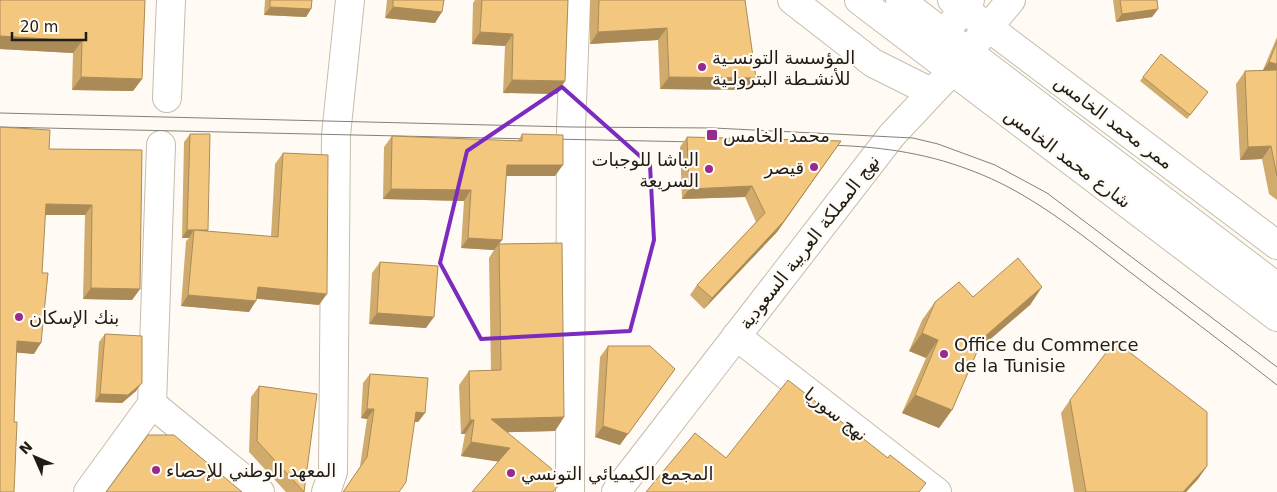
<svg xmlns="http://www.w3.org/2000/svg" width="1277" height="492" viewBox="0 0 1277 492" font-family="'DejaVu Sans',Vazirmatn,sans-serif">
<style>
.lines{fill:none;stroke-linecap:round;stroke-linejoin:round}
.minor-casing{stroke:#c5bcac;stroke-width:30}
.major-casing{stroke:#c5bcac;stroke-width:30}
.minor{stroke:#fff;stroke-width:28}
.major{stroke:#fff;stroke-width:28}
.tram{stroke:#84817a;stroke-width:1}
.wall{fill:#d1ab6c}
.shaded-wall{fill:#aa8b58}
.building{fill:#f3c77e;stroke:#aa8b58}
.marked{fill:none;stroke:#7b2cbf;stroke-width:4;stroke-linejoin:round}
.poi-dot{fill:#962b8d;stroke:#fffbf4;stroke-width:2}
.labels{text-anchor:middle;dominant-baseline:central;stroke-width:4.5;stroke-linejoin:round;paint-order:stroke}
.poi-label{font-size:18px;fill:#201d17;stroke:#fffbf4;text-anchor:start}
.street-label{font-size:18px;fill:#201d17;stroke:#fffbf4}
</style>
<rect width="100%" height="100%" fill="#fffbf4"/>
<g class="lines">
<defs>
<g id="minor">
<path d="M792,0L873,63L931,92"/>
<path d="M952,0L1277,245"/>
<path d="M167,98L171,0"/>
<path d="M736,336L937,492"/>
<path d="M152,404L260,492"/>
<path d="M88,492L152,404L161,145"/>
<path d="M326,492L333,472L336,135L350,0"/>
<path d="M570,492L571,127L576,0"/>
</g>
<g id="major">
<path d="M859,0L1277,317"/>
<path d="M900,0L1277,287"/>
<path d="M933,48L970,0"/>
<path d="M616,492L892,135L953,70L1011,0"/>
</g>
</defs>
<use href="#minor" class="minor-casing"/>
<use href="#major" class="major-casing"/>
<use href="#minor" class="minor"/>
<use href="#major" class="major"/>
<g class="tram">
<path d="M0,113L571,127L714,128L913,138L938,144L995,165L1047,193L1277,367"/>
<path d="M0,127L532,139"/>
<path d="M550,139L697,142"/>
<path d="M825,145C875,146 923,152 970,170C1028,191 1078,232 1126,269C1177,308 1227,346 1277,385"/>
</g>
</g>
<g class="wall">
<path d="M0,0H145L142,79L133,91L72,90L73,53L0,49Z"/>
<path d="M265,0H312L311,9L306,17L264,15Z"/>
<path d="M387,0H444L435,23L385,18Z"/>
<path d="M475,0H568L565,81L557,94L503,93L505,46L472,44L473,3Z"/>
<path d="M590,0H745L748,90L660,89L658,40L590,44Z"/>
<path d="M1113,0H1157L1158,9L1152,17L1116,22Z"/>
<path d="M1277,37V200L1269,194L1262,159L1240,160L1236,84L1245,71L1265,70H1263Z"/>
<path d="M1143,77L1208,92L1187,119L1140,81Z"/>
<path d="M0,127L49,149L142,150L140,289L132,300L83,299L85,215H45L34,354L16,352L14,422Z"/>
<path d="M190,134L208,230L207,231L271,237L275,164L283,153L319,305L256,298L249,312L181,306L186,241L189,238H182L184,142Z"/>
<path d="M522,134L555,176H506L502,240L499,244L564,417L555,431L507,432L498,461L461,456L465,434H461L459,385L469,371H491L489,258L494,250L461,248L464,201L383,199L384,147L392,136L518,141Z"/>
<path d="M687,137L841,141L777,232L704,309L690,295L697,285L756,222L745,197L682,199L680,147Z"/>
<path d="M380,262L426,328L369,324L372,273Z"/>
<path d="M1042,287L1030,305L978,349L952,410L939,428L902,413L926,358L909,351L922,320L935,302Z"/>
<path d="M105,334L136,391L122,403L95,402L99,342Z"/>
<path d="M608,346L620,445L595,437L600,357Z"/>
<path d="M370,374L425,413L418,422H414L360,466L367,419L361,418L363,383Z"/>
<path d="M259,386L304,492H286L249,452L251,397Z"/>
<path d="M1070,400L1207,466L1198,479L1186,492H1074L1061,413Z"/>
</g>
<g class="shaded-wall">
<path d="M270,7L311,9L306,17L264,15Z"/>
<path d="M393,7L442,12L435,23L385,18Z"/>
<path d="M1158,9L1152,17L1116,22L1122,14Z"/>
<path d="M667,28L658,40L590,44L598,32Z"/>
<path d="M480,32L513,34L505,46L472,44Z"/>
<path d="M0,36L82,41L73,53L0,49Z"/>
<path d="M1269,62L1277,64V74L1263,70Z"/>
<path d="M81,77L142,79L133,91L72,90Z"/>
<path d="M669,77L756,78L748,90L660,89Z"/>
<path d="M512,80L565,81L557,94L503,93Z"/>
<path d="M841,141L777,232L704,309L712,298Z"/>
<path d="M1271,146L1262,159L1240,160L1248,147Z"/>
<path d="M507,165H563L555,176H500Z"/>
<path d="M752,186L745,197L682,199L689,189Z"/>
<path d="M391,189L471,190L464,201L383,199Z"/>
<path d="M46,204L92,205L85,215H38Z"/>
<path d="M187,230H208L202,238L194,230L189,238H182Z"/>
<path d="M468,238L502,240L494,250L461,248Z"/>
<path d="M258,287L327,294L319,305L250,298Z"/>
<path d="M1042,287L1030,305L971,356L983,338Z"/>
<path d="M91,288L140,289L132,300L83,299Z"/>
<path d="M188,295L256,301L249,312L181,306Z"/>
<path d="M377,313L434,317L426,328L369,324Z"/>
<path d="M922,333L938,340L926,358L909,351Z"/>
<path d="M17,341L41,343L34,354L9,352Z"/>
<path d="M675,369L620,445L595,437L603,426Z"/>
<path d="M142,383L136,391L122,403L95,402L100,394Z"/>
<path d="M915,395L952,410L939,428L902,413Z"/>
<path d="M367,409H374L367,419L361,418Z"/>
<path d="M416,412L425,413L418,422H409Z"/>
<path d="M564,417L555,431L481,433L491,419Z"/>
<path d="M470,420H474L465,434H461Z"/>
<path d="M471,442L510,448L500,462L461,456Z"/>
<path d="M1207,466L1198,479L1186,492H1183Z"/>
</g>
<g class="building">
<path d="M0,0H145L142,79L81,77L82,41L0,36Z"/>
<path d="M270,0H312L311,9L270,7Z"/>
<path d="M393,0H444L442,12L393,7Z"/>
<path d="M482,0H568L565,81L512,80L513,34L480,32Z"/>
<path d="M599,0H745L756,78L669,77L667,28L598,32Z"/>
<path d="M1120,0H1157L1158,9L1122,14Z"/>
<path d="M1277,42V64L1269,62Z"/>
<path d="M1161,54L1208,92L1190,115L1143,77Z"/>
<path d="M1277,70V176L1271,146L1248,147L1245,71Z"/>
<path d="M0,127L50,130L49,149L142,150L140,289L91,288L92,205L46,204L42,273H48L41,343L17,341L14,422H17L14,492H0Z"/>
<path d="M190,134H210L208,230H187Z"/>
<path d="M522,134L563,135V165H507L502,240L468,238L471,190L391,189L392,136L522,141Z"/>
<path d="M687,137L841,141L784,221L712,298L697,285L765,213L752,186L689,189Z"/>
<path d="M283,153L328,155L327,294L258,287L256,301L188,295L194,230L278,237Z"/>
<path d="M562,243L564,417L491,419L564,479L553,492H472L510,448L471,442L474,420H470L469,371L501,370L499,244Z"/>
<path d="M1018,258L1042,287L983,338L952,410L915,395L938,340L922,333L935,302L959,282L973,297Z"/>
<path d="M380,262L438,266L434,317L377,313Z"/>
<path d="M105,334L142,336V383L128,395L100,394Z"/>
<path d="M1115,341L1207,412V466L1183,492H1086L1070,400Z"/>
<path d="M608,346H650L675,369L628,434L603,426Z"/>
<path d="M370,374L428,378L425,413L416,412L406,482L399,492H343L367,457L374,409H367Z"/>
<path d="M788,380L888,458L890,455L926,483L919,492H646L695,433L726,458Z"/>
<path d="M259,386L317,394L304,492L257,441Z"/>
<path d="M148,435H174L242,492H106Z"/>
</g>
<path class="marked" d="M562,87L650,165L654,240L630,331L481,339L440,263L467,151Z"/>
<g class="poi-dot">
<circle cx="702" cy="67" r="5"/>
<rect x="706" y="129" width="12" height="12" rx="2.5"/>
<circle cx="814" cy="167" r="5"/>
<circle cx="709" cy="169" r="5"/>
<circle cx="19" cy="317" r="5"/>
<circle cx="944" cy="354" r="5"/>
<circle cx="156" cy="470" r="5"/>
<circle cx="511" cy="473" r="5"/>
</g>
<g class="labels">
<g class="poi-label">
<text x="712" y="57">المؤسسة التونسـية<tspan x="712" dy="21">للأنشـطة البترولـية</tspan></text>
<text x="723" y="135">محمد الخامس</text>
<text x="699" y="159" text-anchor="end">الباشا للوجبات<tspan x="699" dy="21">السريعة</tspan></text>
<text x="804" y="167" text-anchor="end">قيصر</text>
<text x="29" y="317">بنك الإسكان</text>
<text x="954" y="344">Office du Commerce<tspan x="954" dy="21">de la Tunisie</tspan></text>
<text x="166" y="470">المعهد الوطني للإحصاء</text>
<text x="521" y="473">المجمع الكيميائي التونسي</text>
</g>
<g class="street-label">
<text transform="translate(1114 122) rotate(37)">ممر محمد الخامس</text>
<text transform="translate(1068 158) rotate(37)">شارع محمد الخامس</text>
<text transform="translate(809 242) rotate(-52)">نهج المملكة العربية السعودية</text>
<text transform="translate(836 414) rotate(38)">نهج سوريا</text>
</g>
</g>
<g transform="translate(35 457) rotate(315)" stroke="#fffbf4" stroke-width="4" paint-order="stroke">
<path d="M0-4L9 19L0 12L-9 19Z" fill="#201d17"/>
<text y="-8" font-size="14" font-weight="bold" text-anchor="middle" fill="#201d17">N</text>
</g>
<path d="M12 32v8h74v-8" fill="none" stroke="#201d17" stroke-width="2.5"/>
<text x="20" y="32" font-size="15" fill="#201d17" stroke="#fffbf4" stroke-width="4" paint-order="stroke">20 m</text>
</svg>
